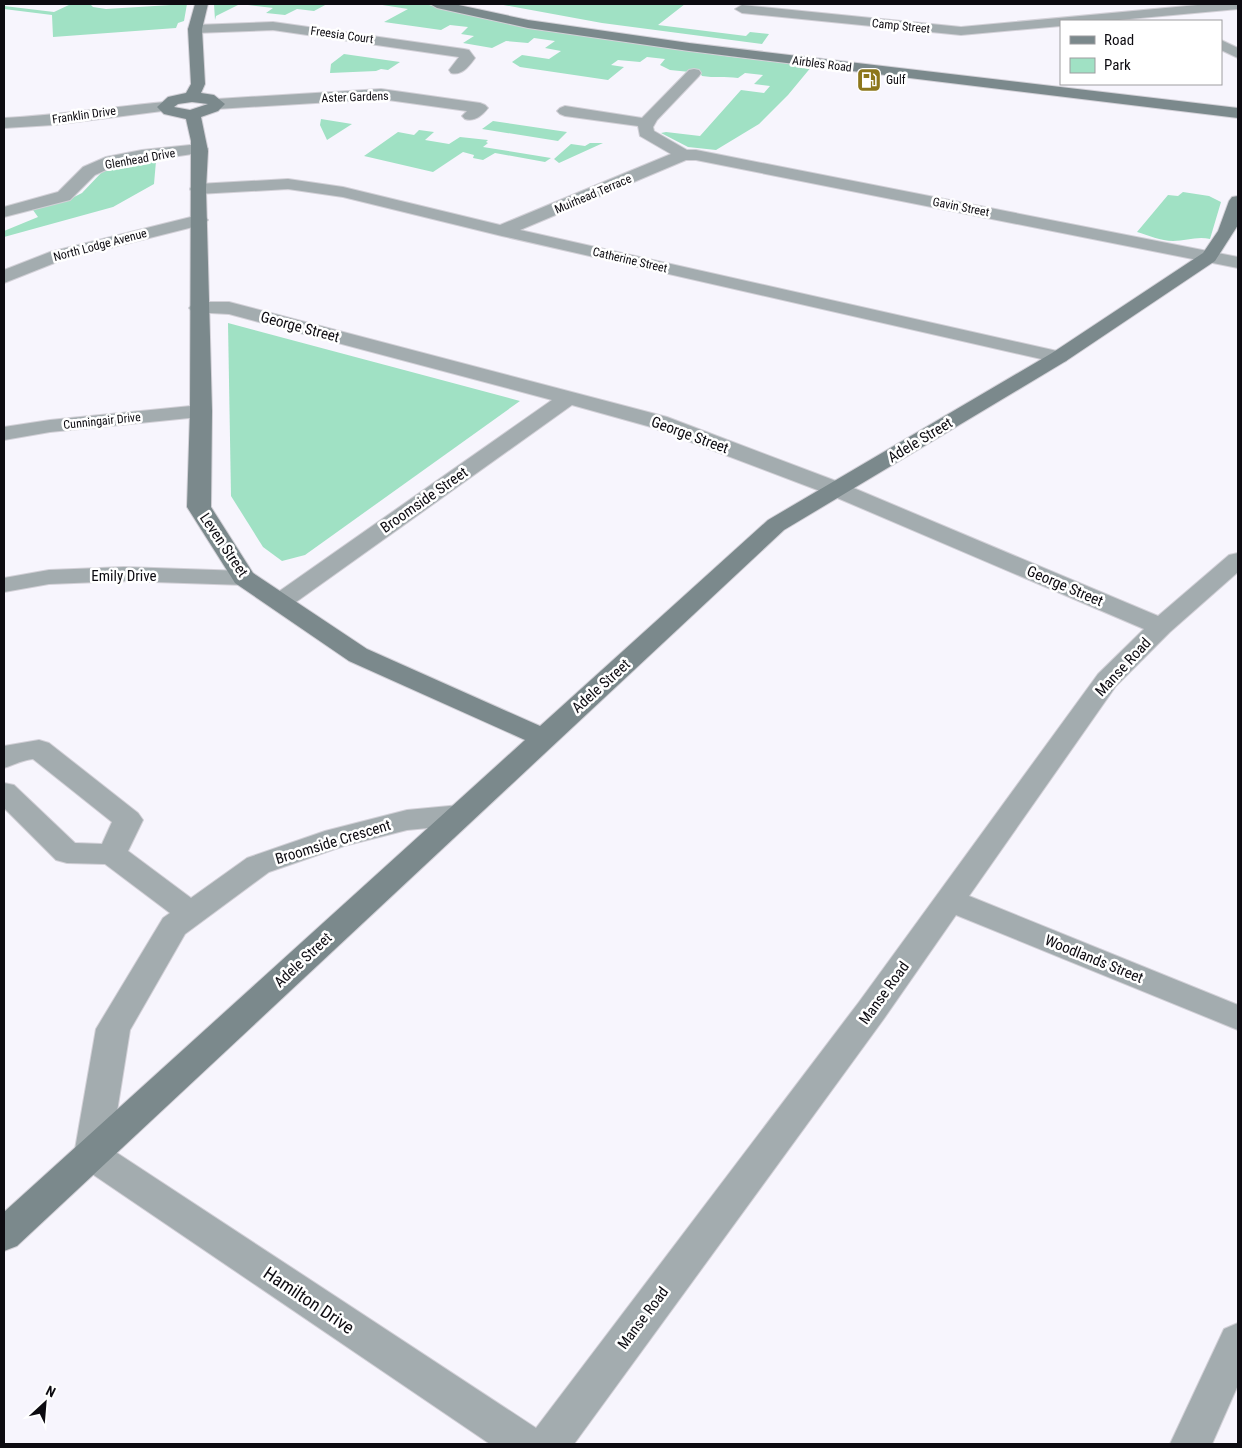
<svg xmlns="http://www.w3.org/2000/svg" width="1242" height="1448" viewBox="0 0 1242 1448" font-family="'Roboto Condensed',sans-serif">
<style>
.green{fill:#a0e1c4}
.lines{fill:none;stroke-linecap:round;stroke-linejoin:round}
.street-casing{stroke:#d2d0d7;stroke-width:2}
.secondary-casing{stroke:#d2d0d7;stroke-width:2}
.street{fill:#a3acaf;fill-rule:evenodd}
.secondary{fill:#7b898c;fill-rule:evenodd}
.labels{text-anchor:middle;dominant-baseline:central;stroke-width:5;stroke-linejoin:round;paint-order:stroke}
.far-street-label{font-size:12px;fill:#0d0b11;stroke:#fff}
.far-poi-label{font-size:12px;fill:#0d0b11;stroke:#fff;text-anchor:start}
.street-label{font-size:15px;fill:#0d0b11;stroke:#fff}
.near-street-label{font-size:18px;fill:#0d0b11;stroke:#fff}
</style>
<rect width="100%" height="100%" fill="#f7f5fd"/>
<g class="green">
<path d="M71,4H90L93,7L106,9L187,4L184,21L178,23L176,28L53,37L52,15L4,9V6L54,12Z"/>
<path d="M214,4H327L314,11L297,9L285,15L266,13L273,8L240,4L216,16L215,20Z"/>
<path d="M376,4H425L466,14L557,32L732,57L812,66L788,95L759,124L716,150L688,147L661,133L666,132L700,136L741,90L764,93L770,86L754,84L763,75L745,73L738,78C725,76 714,78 702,76L700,73L670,70L660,65L665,59L647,57L640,62L618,60L611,65L624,67L608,80L520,67L512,62L522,55L549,59L561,51L545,48L555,41L534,38L528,43L506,41L492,48L463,43L474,36L461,34L468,27L450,25L441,30L384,22L408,9Z"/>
<path d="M498,4H685L658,25L746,36L750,32L769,34L762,44L602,23Z"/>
<path d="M344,54L400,62L388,70L381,69L376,71L330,73L331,64Z"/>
<path d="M321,119L352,124L327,140L320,125Z"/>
<path d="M493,121L567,132L558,141L482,129Z"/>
<path d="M419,130L434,132L425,140L449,144L460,137L488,140L486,142L488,143L483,147L551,158L545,162L495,153L483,160L473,158L474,155L463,152L433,172L364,156L398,132L414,135Z"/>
<path d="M590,143H603L559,163L554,159L571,144L585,146Z"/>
<path d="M134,161H156L154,184L113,207L4,237V231L38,217L33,210L68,200L82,193L102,172L109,168Z"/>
<path d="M1183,192L1209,196L1221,202L1210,239C1197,236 1186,241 1173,241C1161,241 1148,235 1137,232L1168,195L1178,196Z"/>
<path d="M228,323L520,401L305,555L282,561L263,547L231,496Z"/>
</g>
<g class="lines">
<defs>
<g id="street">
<path d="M1208,4H1238V9L1108,21H1061V26L961,35L742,13L735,9L742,5L961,27Z"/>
<path d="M273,22L464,49L469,50L475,58C469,66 462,76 451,73L449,70L459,57L273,30L195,33L188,29L195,25Z"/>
<path d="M1221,40L1238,48V58L1221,50Z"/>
<path d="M694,69L699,70L701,73L699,76L657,120L653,127L654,131L687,150H696L1238,257V268L696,160H686L520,230L1066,353L1069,357L1066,361L1059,363L502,236L343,197L288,189L198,194L192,193L190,189L192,185L198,184L288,179L343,187L500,225L671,154L640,136L638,126L565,116L560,114L557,111L560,108L565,106L642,118L689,70Z"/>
<path d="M381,89L480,103L485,105L488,108C482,116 474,122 465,119L462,116L467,111L381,99L217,109L212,107L209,104L212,101L217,99Z"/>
<path d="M165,102L170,104L173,107L170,110L53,125L4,128V118C58,115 111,107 165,102Z"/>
<path d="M200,144L206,146L208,149L206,152L117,165L95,175L70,200L4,217V207L58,192L83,167L106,157L142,150Z"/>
<path d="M199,215L205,216L208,220L205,224L62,260L4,283V270L50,252Z"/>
<path d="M199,302H229L667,417L844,484L1158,616L1229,555L1238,553V572L1170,632L1116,686L969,896L1238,1005V1030L956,915L883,1020L574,1444H490L79,1165L74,1155L96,1029L163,918L170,913L105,864L67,863L56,860L4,808V783L14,785L75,843L102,844L112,822L33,759C22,760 14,765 4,768V746L39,740L49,743L138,813L143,820L128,851L191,898L247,858L325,831L407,810L460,805L470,808L475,815L470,822L460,825L407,830L344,846L269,872L185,934L130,1030L111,1149L536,1428L859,1002L1098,674L1144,629L828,494L651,427L572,405L289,607L280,610L271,607L267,602L271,597L552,400L229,314L192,312L189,308L192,304Z"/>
<path d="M201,405L209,406L212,411L209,416L50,432L4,440V427L50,420Z"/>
<path d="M124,567L244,571L253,573L256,578L253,583L244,585L124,581L49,584L4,592V578L49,570Z"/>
<path d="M1238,1323V1385L1212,1444H1170L1224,1329Z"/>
</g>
<g id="secondary">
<path d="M195,4H208L202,29L205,84L201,93L214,95L225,104L218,111L201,117L208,151L206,189L212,411L211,507L253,573L367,649L540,726L768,520L1052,353L1203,253L1218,231L1229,201L1232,197L1238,196V225L1215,261L1066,361L784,530L17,1246L4,1251V1212L525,740L349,661L235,583L187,507L190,411L191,141L186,119L164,114L157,107L168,97L186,93L191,84L188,29ZM192,102L208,104L190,110L174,107L178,104Z"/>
<path d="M430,4H454L528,20L689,43L1238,108V118L689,51L528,28L437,8Z"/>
</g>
</defs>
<use href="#street" class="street-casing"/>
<use href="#secondary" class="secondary-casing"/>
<use href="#street" class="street"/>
<use href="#secondary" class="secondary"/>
</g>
<defs>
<symbol id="fuel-square" viewBox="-11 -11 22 22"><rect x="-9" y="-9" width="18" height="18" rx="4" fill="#8d771c" stroke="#fff"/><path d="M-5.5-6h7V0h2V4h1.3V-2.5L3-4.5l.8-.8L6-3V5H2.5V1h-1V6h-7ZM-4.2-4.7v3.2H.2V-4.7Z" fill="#fff"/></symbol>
</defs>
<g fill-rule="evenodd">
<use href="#fuel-square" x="855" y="66" width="28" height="28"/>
</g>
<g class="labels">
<g class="far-street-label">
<text transform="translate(901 26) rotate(6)">Camp Street</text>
<text transform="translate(342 35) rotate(8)">Freesia Court</text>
<text transform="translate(822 64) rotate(7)">Airbles Road</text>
<text transform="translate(355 97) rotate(-2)">Aster Gardens</text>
<text transform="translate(84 115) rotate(-8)">Franklin Drive</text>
<text transform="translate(140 159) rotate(-10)">Glenhead Drive</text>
<text transform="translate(593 194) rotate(-23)">Muirhead Terrace</text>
<text transform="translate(961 207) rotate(11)">Gavin Street</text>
<text transform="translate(100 245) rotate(-15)">North Lodge Avenue</text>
<text transform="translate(630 260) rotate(13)">Catherine Street</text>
<text transform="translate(102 421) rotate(-6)">Cunningair Drive</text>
</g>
<g class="far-poi-label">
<text x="886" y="80">Gulf</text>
</g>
<g class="street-label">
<text transform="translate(300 327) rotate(15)">George Street</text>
<text transform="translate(690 435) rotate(20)">George Street</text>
<text transform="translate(920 440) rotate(-31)">Adele Street</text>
<text transform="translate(424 500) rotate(-35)">Broomside Street</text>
<text transform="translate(224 545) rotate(56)">Leven Street</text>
<text x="124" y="576">Emily Drive</text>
<text transform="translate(1065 586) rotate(23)">George Street</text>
<text transform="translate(1123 667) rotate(-47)">Manse Road</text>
<text transform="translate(601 686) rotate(-42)">Adele Street</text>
<text transform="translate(333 842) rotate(-17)">Broomside Crescent</text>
<text transform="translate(1094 959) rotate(22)">Woodlands Street</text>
<text transform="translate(303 960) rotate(-43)">Adele Street</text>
<text transform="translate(884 993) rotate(-54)">Manse Road</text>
<text transform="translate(643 1318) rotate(-53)">Manse Road</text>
</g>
<g class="near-street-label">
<text transform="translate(309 1300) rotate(34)">Hamilton Drive</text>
</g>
</g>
<rect width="1242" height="1448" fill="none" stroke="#0d0b11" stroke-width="10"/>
<rect x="1060" y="20" width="162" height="65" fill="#ffffff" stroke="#9e9da0"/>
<rect x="1070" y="36" width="25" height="8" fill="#7b898c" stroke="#9e9da0"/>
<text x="1104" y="45" font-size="15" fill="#0d0b11">Road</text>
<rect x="1070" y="58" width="25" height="15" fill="#a0e1c4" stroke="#9e9da0"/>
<text x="1104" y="70" font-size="15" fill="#0d0b11">Park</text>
<g transform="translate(45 1403) rotate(26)" stroke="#ffffff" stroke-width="4" paint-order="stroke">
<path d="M0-4L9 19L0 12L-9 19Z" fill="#0d0b11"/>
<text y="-8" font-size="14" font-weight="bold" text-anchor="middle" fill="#0d0b11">N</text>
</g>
</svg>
